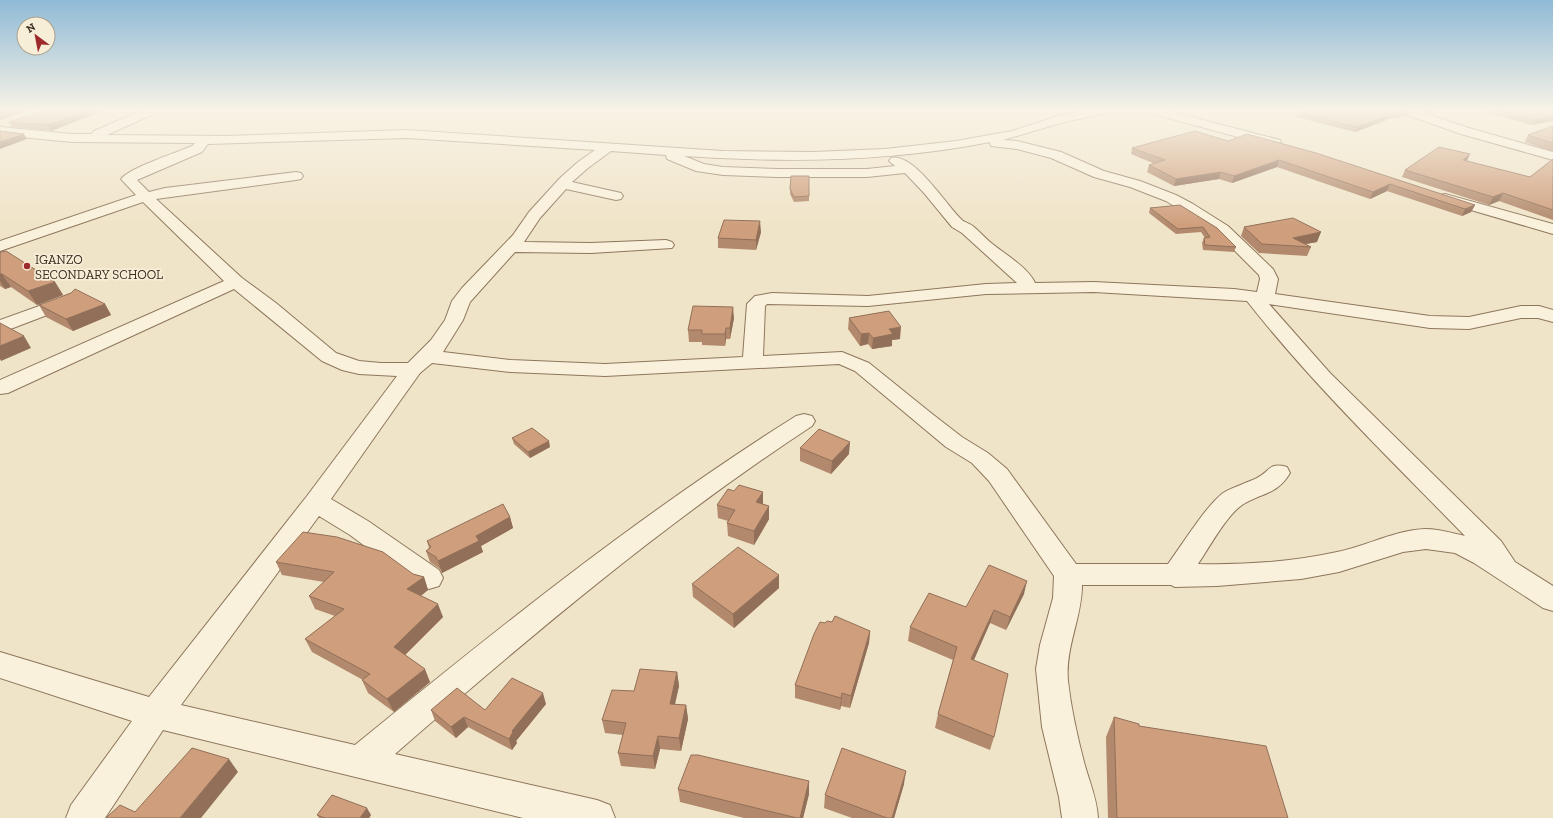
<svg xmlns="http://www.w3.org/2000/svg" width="1553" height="818" viewBox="0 0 1553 818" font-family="'Zilla Slab',serif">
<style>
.farmland{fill:#e6deb5}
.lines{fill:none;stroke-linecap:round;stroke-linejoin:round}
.minor-casing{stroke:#8d765c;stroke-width:2}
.minor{fill:#faf1dc;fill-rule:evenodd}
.wall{fill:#b2896c}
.shaded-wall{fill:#916f58}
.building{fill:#cf9f7d;stroke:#916f58}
.poi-dot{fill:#9e2a2b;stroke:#f7eed8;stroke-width:1.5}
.labels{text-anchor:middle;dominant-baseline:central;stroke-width:3.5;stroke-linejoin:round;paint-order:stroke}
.far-poi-label{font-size:13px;fill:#3d2e20;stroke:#f7eed8;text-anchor:start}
</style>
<rect width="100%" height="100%" fill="#f0e4c8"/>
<path class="farmland" d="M6,110H41L50,113L0,128V112Z"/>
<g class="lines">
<defs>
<g id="minor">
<path d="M143,110H160L158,112L107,135L227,136L407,130L723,151L813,152L885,149L956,141L1012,131L1058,116L1087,110H1113L1111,112L1064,122L1003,140L1017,141L1061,152L1104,171L1140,181L1176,195L1193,204L1228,226L1273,269L1278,279L1275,294L1430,316L1469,317L1521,306H1539L1553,310V322L1538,318H1521L1469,329L1430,328L1269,304L1330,373L1501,541L1515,562L1553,586V611L1543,608L1474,563L1455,553L1426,549L1403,552L1339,572L1301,579L1217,586L1175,587L1171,585H1082C1082,618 1065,647 1068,681C1071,708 1077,735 1084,762C1089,781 1097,798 1098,818H1062L1059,797L1042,727L1036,669L1040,645L1053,598L1054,576L989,481L972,463L946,447L855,371L839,364L605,376L511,372L432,363L420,373L400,401L331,499L368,521L439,570L443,578L439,586L429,589L419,586L350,535L319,516L181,705L355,745C497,629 640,514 796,416L804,414L812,416L815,421L812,426C664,523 528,638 395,754L597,800L610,805L615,818H523L163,730L105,818H66L71,805L132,721L0,678V652L149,697L307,496L397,376L359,374L342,370L322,361L234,289L8,393L0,394V380L224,281L143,202L0,251V241L136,195L121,179C129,168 178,152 192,146L195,143L72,142L0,135V127L72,134H92L94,131ZM407,138L595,150L578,162L560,178L529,212L513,235L462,288L452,301L445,320L431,340L408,363H381L359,361L336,353L276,303L242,278L156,199L296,180L301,179L303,176L301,173L296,172L165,188L149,192L137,180L202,152L208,144ZM990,142L991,146L1017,149L1051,158L1094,177L1130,187L1166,201L1216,232L1259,275L1260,279L1257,292L1234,289L1094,282L1035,283C1028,267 1003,253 990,242C984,237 980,232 974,227C971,224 967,223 963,221C947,207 914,152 891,158L889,161L895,166L867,169H777L723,167L704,164L684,156C786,163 890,162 990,142ZM611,151L666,155L667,159L696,171L723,175L777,177H867L905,173L924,193L952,227L962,233L1017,283L986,284L868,296L772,293L755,296L747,304L743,357L605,364L511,360L443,352L463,320L470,302L515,252L591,253L672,248L674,245L672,242L666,240L591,243L524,242L540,218L566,189L616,200L621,199L623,196L621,193L572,182L588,168ZM1094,292L1247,301C1313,385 1391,460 1465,536C1452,533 1439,529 1426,529C1395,530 1367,546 1337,552C1292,562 1244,565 1198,564C1209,548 1226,516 1242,505C1261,493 1277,495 1290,473L1287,467C1268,462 1271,471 1257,478C1247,483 1233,487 1223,493C1205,507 1182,545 1168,564H1076L1007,469L988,453L962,437L931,413L869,363L842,352L763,356L765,306L767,304L868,306L986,294Z"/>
<path d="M1144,110H1165L1280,140L1281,143L1280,146L1275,147L1146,112Z"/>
<path d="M1414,110L1469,128L1553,152V160L1461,134L1410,116L1408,114L1410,112Z"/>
<path d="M1445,194L1553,224V234L1440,201L1438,198L1440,195Z"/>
<path d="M70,295L76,296L79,300L76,304L0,333V320Z"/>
</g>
</defs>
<use href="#minor" class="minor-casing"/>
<use href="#minor" class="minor"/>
</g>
<g class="wall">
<path d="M46,110H105L51,131L12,127L9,122Z"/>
<path d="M1302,110H1411L1410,111L1408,116L1387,119V120L1355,132L1296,117L1298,112Z"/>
<path d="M1419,110H1442L1427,113Z"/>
<path d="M1477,110H1553L1532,125Z"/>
<path d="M1553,126V152L1525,142L1528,135Z"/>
<path d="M1228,141L1475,205L1471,212L1462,216L1387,191L1370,199L1277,167L1232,183L1219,179L1174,186L1147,172L1149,165L1155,164L1131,154L1132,148Z"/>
<path d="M1553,159V220L1499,201L1489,205L1402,177L1405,170L1467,161L1530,177Z"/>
<path d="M791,176H809V201L794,202L790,194Z"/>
<path d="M1180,205L1236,247L1234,252L1203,250L1202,243L1204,238H1205L1201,232L1176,234L1149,213L1150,208Z"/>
<path d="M1244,227L1317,242L1305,244L1311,247L1307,256L1259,253L1241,236Z"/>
<path d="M761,232L756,250L718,248V238Z"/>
<path d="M0,252L55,282L63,295L37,305L11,287L5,289L0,286Z"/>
<path d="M105,304L111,315L73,331L46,317L39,305Z"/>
<path d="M734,318L730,339H726L725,346L702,345V342H689L688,330Z"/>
<path d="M849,318L900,339L892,340V346L872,349L868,344L860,346L848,329Z"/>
<path d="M512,438L550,447L530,458L514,444Z"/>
<path d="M800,448L849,454L831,474L800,461Z"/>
<path d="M763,504L769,519L754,545L728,536L727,523L728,521L718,518L717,505Z"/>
<path d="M510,517L513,528L481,546L483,552L442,573L440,569L430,562L426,551L429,548L427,541Z"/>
<path d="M276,562L413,574L424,577L428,590L421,596L443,617L405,655L430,682L394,712L368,693L362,680H363L312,652L305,639L335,616L315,609L309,596L324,582L282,575Z"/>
<path d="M692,584L779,588L734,628L693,597Z"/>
<path d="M1024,594L1006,630L990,623L974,660L994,737L990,750L935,728L938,714L953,660L908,641L910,627L966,607Z"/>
<path d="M832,622L870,631L869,643L850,708L841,706L840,710L795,698V685L825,623Z"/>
<path d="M677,672L679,686L674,705H686L688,719L681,751L660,749L655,769L621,766L618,753L623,735L605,733L602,720L634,691Z"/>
<path d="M546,704L516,741L517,743L512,750L468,727L456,738L435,721L431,710H485Z"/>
<path d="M1114,717L1139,726L1288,818H1108L1106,737Z"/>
<path d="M809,781V794L803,818H744L680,802L678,789Z"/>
<path d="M904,784L894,818H852L824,808L825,795Z"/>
<path d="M317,815H371L369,818H319Z"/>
</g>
<g class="shaded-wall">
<path d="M11,110H30L0,120V114Z"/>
<path d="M89,110H105L51,131L48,125Z"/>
<path d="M1408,110H1411L1410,111L1408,116L1387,119V120L1355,132L1357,127L1386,114Z"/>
<path d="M1428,110H1442L1427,113Z"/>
<path d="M1553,116V121L1532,125L1535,120Z"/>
<path d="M24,134L27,139L0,149V142Z"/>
<path d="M1470,154L1467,161L1463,160Z"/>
<path d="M1279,160L1277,167L1232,183L1234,176Z"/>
<path d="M1221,172L1219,179L1174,186L1176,179Z"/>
<path d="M1390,184L1387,191L1370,199L1373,192Z"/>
<path d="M1503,193L1499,201L1489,205L1493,197Z"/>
<path d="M1475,205L1471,212L1462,216L1465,209Z"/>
<path d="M760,221L761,232L756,250V240Z"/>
<path d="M1321,232L1317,242L1295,246L1293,238Z"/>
<path d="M0,274H2L11,287L5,289L0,281Z"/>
<path d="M55,282L63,295L37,305L28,291Z"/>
<path d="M105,304L111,315L73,331L66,319Z"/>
<path d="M733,307L734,318L730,339V328Z"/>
<path d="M901,327L900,339L892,340V346L872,349L873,338L889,329Z"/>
<path d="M726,328V339L725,346V334Z"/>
<path d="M869,333L868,344L860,346L861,334Z"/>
<path d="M24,336L31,348L1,361L0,359V346Z"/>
<path d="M549,441L550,447L530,458L528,452Z"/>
<path d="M850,442L849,454L831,474L832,461Z"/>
<path d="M763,492V505L756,502Z"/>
<path d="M769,506V519L754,545V531Z"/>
<path d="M510,517L513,528L481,546L483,552L442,573L438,561L476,536Z"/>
<path d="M779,575V588L734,628L733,614Z"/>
<path d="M424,577L428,590L412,602L407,589Z"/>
<path d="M1027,581L1024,594L1006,630L1010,617Z"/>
<path d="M438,604L443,617L400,660L394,647Z"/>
<path d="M994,610L990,623L968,673L971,659Z"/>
<path d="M870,631L869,643L850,708L851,696Z"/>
<path d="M425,669L430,682L394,712L387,699Z"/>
<path d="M677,672L679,686L672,718L670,704Z"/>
<path d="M543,693L546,704L516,741L517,743L512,750L509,739L512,731Z"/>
<path d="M842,693L841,706L840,710L841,698Z"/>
<path d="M686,705L688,719L681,751L679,738Z"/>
<path d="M464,717L468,727L456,738L451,727Z"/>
<path d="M658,736L660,749L655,769L653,756Z"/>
<path d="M229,759L238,772L201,818H180Z"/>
<path d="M906,771L904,784L894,818H892Z"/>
<path d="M809,781V794L803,818H800Z"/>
<path d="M367,808L371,815L369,818H360Z"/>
</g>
<g class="building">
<path d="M0,110H11L0,114Z"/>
<path d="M46,110H89L48,125L9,122Z"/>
<path d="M1302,110H1410V111L1386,114L1389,115L1357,127L1298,112Z"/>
<path d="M1498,110H1553V116L1535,120Z"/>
<path d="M1553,126V143L1528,135Z"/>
<path d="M0,131L24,134L0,142Z"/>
<path d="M1195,131L1228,141L1247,134L1316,153L1475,205L1465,209L1390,184L1373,192L1279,160L1234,176L1221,172L1176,179L1149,165L1165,160L1132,148Z"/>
<path d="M1439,147L1470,154L1463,160L1530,177L1553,159V210L1503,193L1493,197L1405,170Z"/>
<path d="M791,176H809V196L794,197L790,189Z"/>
<path d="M1180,205L1217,228L1236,247L1205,245L1204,238L1210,237L1203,227L1178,229L1150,208Z"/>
<path d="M1293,218L1321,232L1293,238L1311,247L1262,244L1244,227Z"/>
<path d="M724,220L760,221L756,240L718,238Z"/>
<path d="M6,251L55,282L28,291L2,274H0V252H1Z"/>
<path d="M75,289L105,304L66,319L39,305L71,293Z"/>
<path d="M693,306L733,307L730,328H726L725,334H702V330H688Z"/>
<path d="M889,311L901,327L889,329L893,334L873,338L869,333L861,334L849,318Z"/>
<path d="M0,323L24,336L0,346Z"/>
<path d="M532,428L549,441L528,452L512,438Z"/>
<path d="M819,429L850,442L832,461L800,448Z"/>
<path d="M739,485L763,492L756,502L769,506L754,531L727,523L735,510L717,505L728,489L734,491Z"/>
<path d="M503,504L510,517L476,536L479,541L438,561L436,557L426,551L431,547L427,541Z"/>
<path d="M303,532L337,537L383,552L413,574L424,577L407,589L438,604L394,647L425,669L387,699L362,680L370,674L305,639L344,609L309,596L334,572L276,562Z"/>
<path d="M738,547L779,575L733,614L692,584Z"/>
<path d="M989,565L1027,581L1010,617L994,610L971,659L1008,674L994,737L938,714L957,647L910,627L929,593L966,607Z"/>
<path d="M835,616L870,631L851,696L842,693L841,698L795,685L814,634L820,622L825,623L827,621L832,622Z"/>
<path d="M640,669L677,672L670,704L686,705L679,738L658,736L653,756L618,753L626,723L602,720L612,690L634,691Z"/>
<path d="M512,678L543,693L512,731L513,732L509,739L464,717L451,727L431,710L457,688L485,710Z"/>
<path d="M1114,717L1139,724V726L1266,746L1288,818H1117Z"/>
<path d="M192,748L229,759L180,818H106L120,805L135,812Z"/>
<path d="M842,748L906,771L892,818H887L825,795Z"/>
<path d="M691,755H698L809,781L800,818H797L678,789Z"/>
<path d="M332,795L367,808L360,818H325L317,815Z"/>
</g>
<linearGradient id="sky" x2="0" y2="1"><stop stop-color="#8fbad6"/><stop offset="0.49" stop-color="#f8f3e6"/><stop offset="1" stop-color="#f8f3e6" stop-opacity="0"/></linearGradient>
<rect width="1553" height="225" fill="url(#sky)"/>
<circle class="poi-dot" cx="27" cy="266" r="4"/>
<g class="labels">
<g class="far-poi-label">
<text x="35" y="259">IGANZO<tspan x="35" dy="15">SECONDARY SCHOOL</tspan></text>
</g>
</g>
<g transform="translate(36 36) rotate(328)"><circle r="19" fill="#f7eed8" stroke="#ada18e"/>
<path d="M0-3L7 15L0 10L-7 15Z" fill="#9e2a2b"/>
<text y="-6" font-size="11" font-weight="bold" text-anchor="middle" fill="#3d2e20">N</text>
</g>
</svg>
